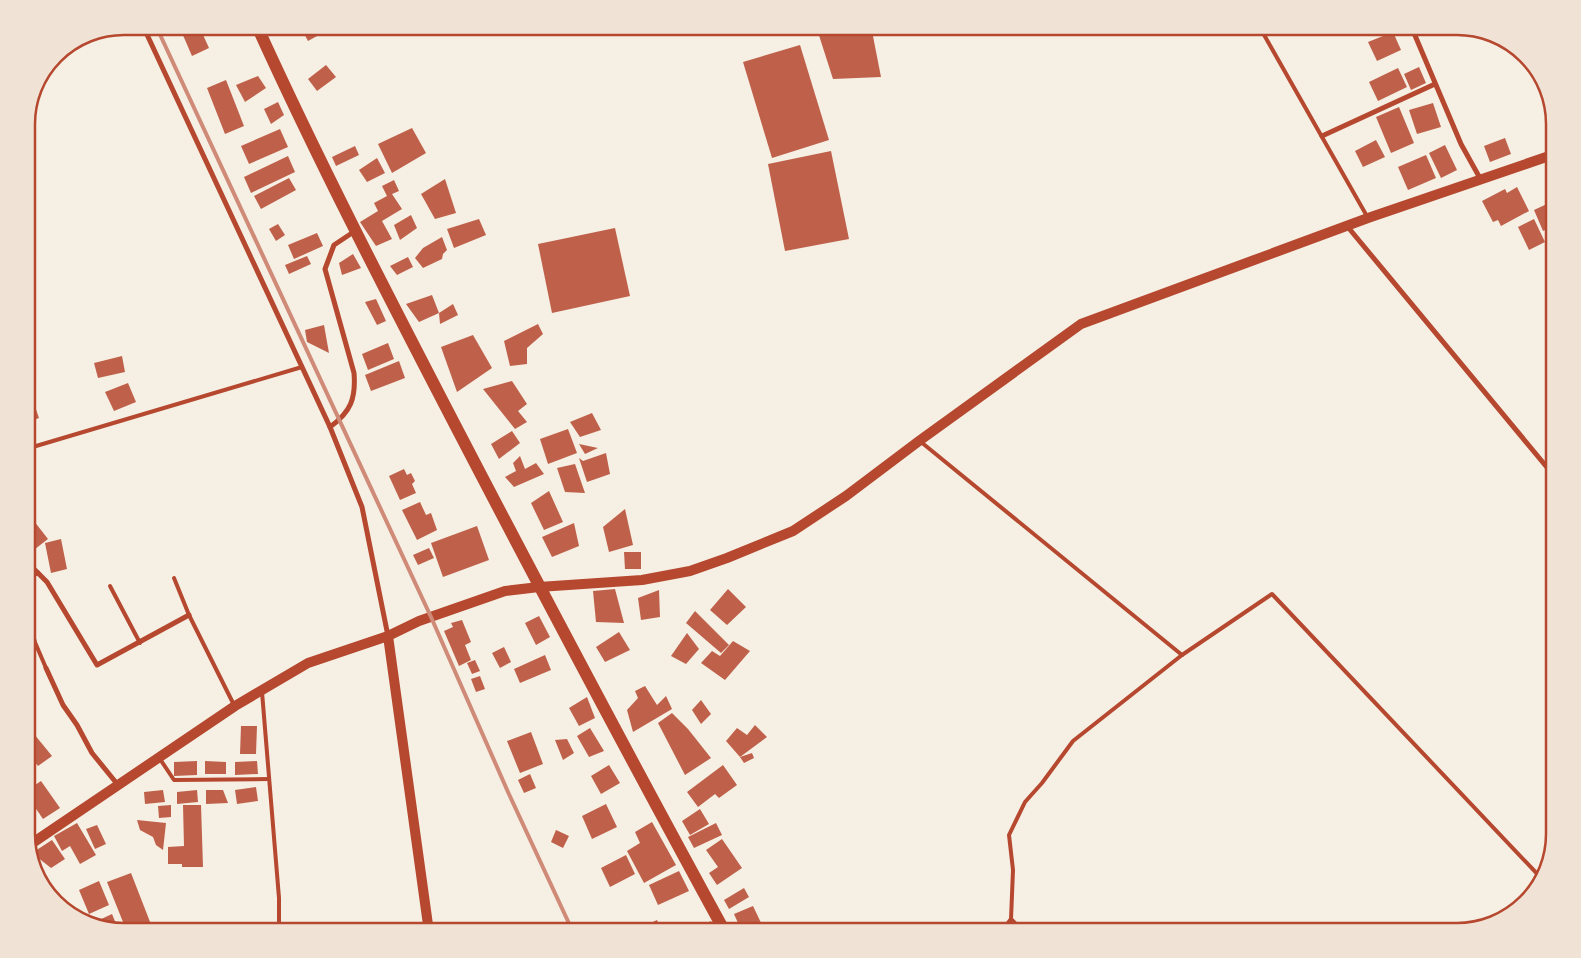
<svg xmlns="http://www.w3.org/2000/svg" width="1581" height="958" viewBox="0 0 1581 958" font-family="Mulish,sans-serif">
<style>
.building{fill:#bf614a}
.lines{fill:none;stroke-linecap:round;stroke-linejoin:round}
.path{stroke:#b5482f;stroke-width:2.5}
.service{stroke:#b5482f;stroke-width:4}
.minor{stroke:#b5482f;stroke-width:5}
.secondary{stroke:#b5482f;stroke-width:10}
.primary{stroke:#b5482f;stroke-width:12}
.rail{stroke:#cf8b77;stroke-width:4}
.rim{fill:none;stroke:#b5482f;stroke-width:2.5}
</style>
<rect width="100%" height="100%" fill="#f6efe4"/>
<g class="building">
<path d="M179,26H199L209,48L192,56Z"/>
<path d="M300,26H326L328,30L308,41Z"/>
<path d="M816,26H871L881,77L833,79Z"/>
<path d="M1393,32L1401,50L1377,61L1368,42Z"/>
<path d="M800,45L829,140L772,158L743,62Z"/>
<path d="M326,65L336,77L317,91L308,79Z"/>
<path d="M1419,67L1426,83L1411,90L1404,74Z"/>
<path d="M1398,68L1407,87L1378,101L1369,82Z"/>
<path d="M258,76L266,88L245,102L236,85Z"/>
<path d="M226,80L244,126L225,134L207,88Z"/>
<path d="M278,102L284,115L271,124L264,109Z"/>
<path d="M1433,103L1441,127L1417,134L1409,110Z"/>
<path d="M1399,107L1414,143L1391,153L1376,117Z"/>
<path d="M412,128L426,153L392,173L378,144Z"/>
<path d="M280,129L288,147L249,164L241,146Z"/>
<path d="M1505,138L1511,154L1490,162L1484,146Z"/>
<path d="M1376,140L1385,157L1363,167L1355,151Z"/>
<path d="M1445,145L1457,170L1441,178L1429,153Z"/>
<path d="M355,146L359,155L336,166L332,157Z"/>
<path d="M831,151L849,239L785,251L768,164Z"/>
<path d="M1426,155L1436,178L1408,190L1398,167Z"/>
<path d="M288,156L295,172L251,193L244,177Z"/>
<path d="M377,158L385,173L367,182L359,170Z"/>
<path d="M289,178L296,190L261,209L254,196Z"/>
<path d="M445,179L456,213L435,219L421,194Z"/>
<path d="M394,180L399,191L392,194L402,209L382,221L392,239L376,246L360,222L378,211L374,203L387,196L382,186Z"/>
<path d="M1517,187L1529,211L1501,226L1498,220L1493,222L1482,201L1505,189L1507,193Z"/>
<path d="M1555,194V226L1543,231L1534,210L1549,203L1547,198Z"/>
<path d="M411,215L417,228L400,240L394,225Z"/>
<path d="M479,219L486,235L454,248L447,229Z"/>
<path d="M1534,219L1545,242L1529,250L1518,227Z"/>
<path d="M278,224L285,235L276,241L269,229Z"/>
<path d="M615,228L630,296L552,313L538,244Z"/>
<path d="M317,233L323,246L294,259L288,245Z"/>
<path d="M442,237L447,250L443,254L442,259L423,268L415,258L423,248Z"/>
<path d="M353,254L361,268L342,275L339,263Z"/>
<path d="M307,256L311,264L289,274L285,265Z"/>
<path d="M408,257L413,267L397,275L390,266Z"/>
<path d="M432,295L439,313L419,322L406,304Z"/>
<path d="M376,299L386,321L377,325L365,302Z"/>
<path d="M453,304L458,315L440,324L439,313Z"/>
<path d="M538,324L543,334L527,348V364L510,366L504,341Z"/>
<path d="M324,325L329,353L307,342L305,330Z"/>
<path d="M473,335L492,368L457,392L441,347Z"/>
<path d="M388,343L394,359L368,370L362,354Z"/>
<path d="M122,356L125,372L98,378L94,363Z"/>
<path d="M399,361L405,378L371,391L365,375Z"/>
<path d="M512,381L527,404L518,411L527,422L515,429L483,389Z"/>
<path d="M128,383L136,402L114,411L105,392Z"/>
<path d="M32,398L39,418L26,423V400Z"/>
<path d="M592,413L601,430L580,437L570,422Z"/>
<path d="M568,429L577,453L548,464L540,439Z"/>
<path d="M512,431L520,443L499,459L491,444Z"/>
<path d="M579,444L598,448L585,454Z"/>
<path d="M606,453L610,474L587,482L579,458L583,461Z"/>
<path d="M520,456L525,469L536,463L544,474L514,487L505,477L516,471L513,463Z"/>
<path d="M575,464L585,493L565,492L557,468Z"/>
<path d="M404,469L407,475L411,473L415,481L412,484L416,493L400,500L389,476Z"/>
<path d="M549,491L563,522L544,530L531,503Z"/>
<path d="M420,502L426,515L431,513L437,530L417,540L402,510Z"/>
<path d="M625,509L633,545L609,552L603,527Z"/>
<path d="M34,521L48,539L26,556V527Z"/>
<path d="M574,523L579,546L552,557L542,537Z"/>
<path d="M477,526L489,560L443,577L431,543Z"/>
<path d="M61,539L67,569L51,573L45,543Z"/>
<path d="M429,548L434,558L418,565L413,555Z"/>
<path d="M624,552H641V569H625Z"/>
<path d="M615,589L624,623L596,622L593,591Z"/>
<path d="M728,589L746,607L727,625L710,610Z"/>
<path d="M659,590L660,617L641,620L638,598Z"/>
<path d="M695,611L729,645L721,653L686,623Z"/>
<path d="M539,616L550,637L536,645L525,623Z"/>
<path d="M462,620L471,642L465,645L471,660L459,666L444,631L453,627L451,623Z"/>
<path d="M619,632L630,650L605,662L596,647Z"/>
<path d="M687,633L699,649L686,664L671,656Z"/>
<path d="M733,641L750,651L725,680L701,663L712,651L720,656Z"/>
<path d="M504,647L511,662L500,668L492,653Z"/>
<path d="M545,655L551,670L520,683L514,669Z"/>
<path d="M475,660L480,671L472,674L467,663Z"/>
<path d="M480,676L485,689L476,692L471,679Z"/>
<path d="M645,686L657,705L666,696L672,709L633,732L627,710L638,698L635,691Z"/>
<path d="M587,697L595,718L579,726L569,708Z"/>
<path d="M701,700L711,714L701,724L692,710Z"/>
<path d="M672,713L688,729L711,758L685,775L658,723Z"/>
<path d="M755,725L767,737L740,757L726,741L737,728L747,735Z"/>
<path d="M241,726H257L256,754H240Z"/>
<path d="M590,728L604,751L589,757L577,736Z"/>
<path d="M30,729L52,756L38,766L26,751V732Z"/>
<path d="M531,732L543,764L520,773L507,741Z"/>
<path d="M567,739L574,753L563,760L555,740Z"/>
<path d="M752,753L754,758L744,763L740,757Z"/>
<path d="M197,761V775L174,776V762Z"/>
<path d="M205,761L226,762V774H205Z"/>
<path d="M257,761L258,774L235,775V762Z"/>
<path d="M26,762L34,772L26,778Z"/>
<path d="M609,765L620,783L601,794L591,776Z"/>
<path d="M723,765L737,785L719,798L715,794L698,807L687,792Z"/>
<path d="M530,774L536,788L524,793L518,780Z"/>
<path d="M41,781L60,808L43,819L26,794V791Z"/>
<path d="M256,787L258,801L237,804L235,790Z"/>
<path d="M163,790L165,802L145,804L144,792Z"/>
<path d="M197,790L198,802L177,804V792Z"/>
<path d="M206,790H223L228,803L206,804Z"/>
<path d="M606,804L617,827L592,839L582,816Z"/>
<path d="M171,805V817L159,818L158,806Z"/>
<path d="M183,805H201L203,867H182V864H168V847L184,846Z"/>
<path d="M700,809L709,824L690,835L682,821Z"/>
<path d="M137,820L166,823L163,850L156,845L153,837L140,830Z"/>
<path d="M652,822L676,865L644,883L627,851L640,843L635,832Z"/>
<path d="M77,823L96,855L80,864L70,846L62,851L54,836Z"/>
<path d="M716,823L722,835L694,848L688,837Z"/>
<path d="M97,825L106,844L95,849L86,829Z"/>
<path d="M556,830L569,836L563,848L551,842Z"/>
<path d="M722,839L742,868L717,885L709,873L718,867L706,850Z"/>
<path d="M52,840L65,859L51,868L32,853Z"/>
<path d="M626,855L635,874L610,887L601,868Z"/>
<path d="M679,871L689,891L658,905L649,885Z"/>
<path d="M131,873L152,927L140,932H127L107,882Z"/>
<path d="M99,881L109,905L89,914L79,890Z"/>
<path d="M744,888L749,897L729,909L724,900Z"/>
<path d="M753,906L764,929L759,932H742L734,914Z"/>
<path d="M112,914L119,931L99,925L97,921Z"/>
<path d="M657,920L662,932H637L636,930Z"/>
<path d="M711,921L716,932H689Z"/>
</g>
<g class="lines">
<path class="path" d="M26,821L32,829"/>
<g class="service">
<path d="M1259,26L1368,218"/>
<path d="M921,442L1182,655"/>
<path d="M26,449L302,367"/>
<path d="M174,578L189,615L234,705"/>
<path d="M110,586L140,643"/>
<path d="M34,640L46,668"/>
<path d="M262,692L279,898V932"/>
<path d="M160,759L174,780L269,779"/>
<path d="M1011,919L1024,932"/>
<path d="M1001,932L1011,919L1013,870L1009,835L1025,802L1042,783L1073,741L1182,655L1272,594L1543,880"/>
</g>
<g class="minor">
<path d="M143,26L330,427L362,507L388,636"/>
<path d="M1411,26L1461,144L1481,180"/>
<path d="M1322,136L1435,84"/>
<path d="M1347,226L1555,477"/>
<path d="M330,427C351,412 356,398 354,373L325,269L334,245L355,231"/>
<path d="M26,561L38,573L26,577"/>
<path d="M38,573L47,582L97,665L189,615"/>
<path d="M26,630L34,640"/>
<path d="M46,668L63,705L77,725L92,753L118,785"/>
</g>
<g class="secondary">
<path d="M388,636L429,932"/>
<path d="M28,846L235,706L308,663L388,636L419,621L505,591L539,587L642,580L690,571L727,558L793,531L846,496L919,441L1081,324L1368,218L1555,154"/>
</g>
<path class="primary" d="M257,26C318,160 385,290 453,421C542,592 632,762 725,932"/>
<path class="rail" d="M156,26L431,617L508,792L573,932"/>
</g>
<path d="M0 0H1581V958H0ZM124 35H1457A89 89 0 0 1 1546 124V834A89 89 0 0 1 1457 923H124A89 89 0 0 1 35 834V124A89 89 0 0 1 124 35Z" fill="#f1e2d6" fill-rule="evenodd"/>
<path class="rim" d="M124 35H1457A89 89 0 0 1 1546 124V834A89 89 0 0 1 1457 923H124A89 89 0 0 1 35 834V124A89 89 0 0 1 124 35Z"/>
</svg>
